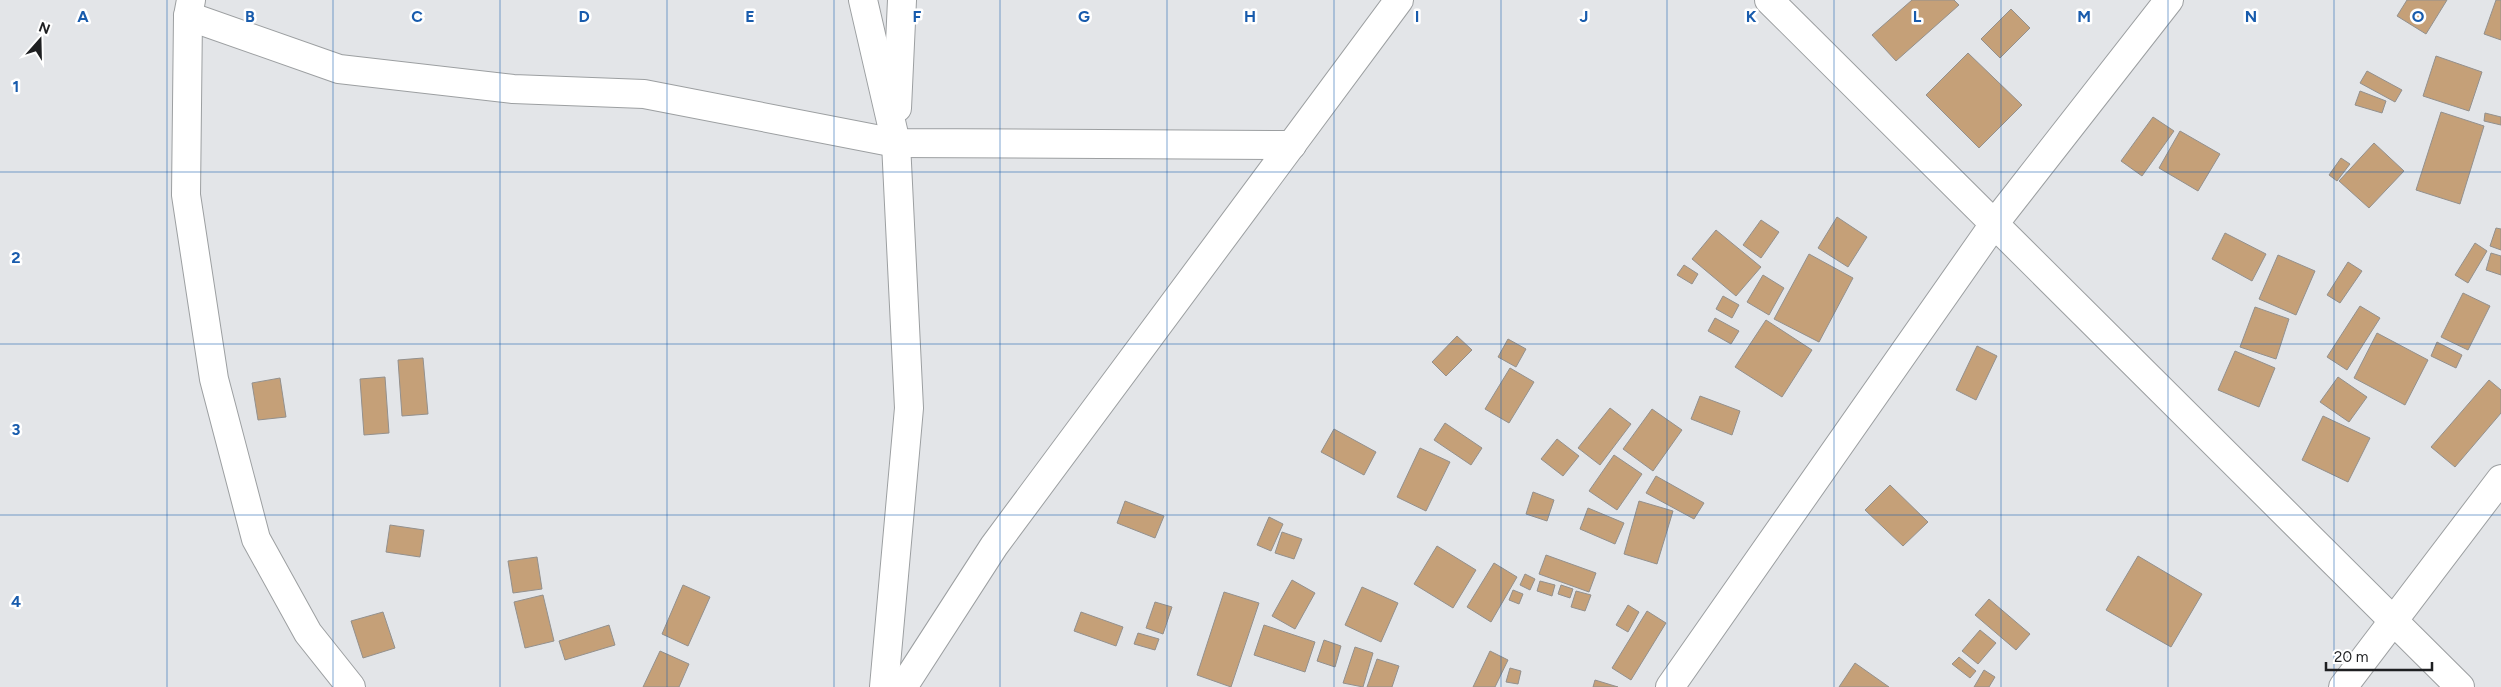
<svg xmlns="http://www.w3.org/2000/svg" width="2501" height="687" viewBox="0 0 2501 687" font-family="Figtree,sans-serif">
<style>
.building{fill:#c5a078;stroke:#93908d}
.lines{fill:none;stroke-linecap:round;stroke-linejoin:round}
.street-casing{stroke:#9c9fa1;stroke-width:30}
.street{stroke:#fff;stroke-width:28}
.grid{fill:none;stroke:#185bac;stroke-width:1;stroke-opacity:0.55}
.grid-label{font-size:16px;text-anchor:middle;font-weight:bold;fill:#185bac;stroke:#fff;stroke-width:5;stroke-linejoin:round;paint-order:stroke}
</style>
<rect width="100%" height="100%" fill="#e3e5e8"/>
<g class="building">
<path d="M1912,0H1954L1959,5L1896,61L1872,35Z"/>
<path d="M2407,0H2447L2426,34L2397,16Z"/>
<path d="M2496,0H2501V40L2484,34Z"/>
<path d="M2011,9L2030,28L2000,58L1981,39Z"/>
<path d="M1968,53L2022,105L1979,148L1926,95Z"/>
<path d="M2436,56L2482,72L2469,111L2423,96Z"/>
<path d="M2367,71L2402,90L2395,102L2360,83Z"/>
<path d="M2360,91L2386,101L2382,113L2355,105Z"/>
<path d="M2441,112L2484,126L2460,204L2416,190Z"/>
<path d="M2485,113L2501,117V125L2484,121Z"/>
<path d="M2153,117L2174,131L2142,176L2121,161Z"/>
<path d="M2180,131L2220,154L2198,191L2159,168Z"/>
<path d="M2374,143L2404,171L2369,208L2339,181Z"/>
<path d="M2341,158L2350,164L2337,181L2329,175Z"/>
<path d="M1837,217L1867,237L1848,267L1818,248Z"/>
<path d="M1761,220L1779,232L1761,258L1743,245Z"/>
<path d="M2496,228L2501,229V250L2490,246Z"/>
<path d="M1716,230L1761,267L1736,296L1692,259Z"/>
<path d="M2225,233L2266,254L2252,281L2212,259Z"/>
<path d="M2475,243L2487,251L2468,283L2455,275Z"/>
<path d="M2491,253L2501,256V275L2486,270Z"/>
<path d="M1809,254L1853,278L1819,342L1774,319Z"/>
<path d="M2278,255L2315,271L2296,315L2259,299Z"/>
<path d="M2348,262L2362,271L2340,303L2327,295Z"/>
<path d="M1684,265L1698,274L1692,284L1677,275Z"/>
<path d="M1763,275L1784,288L1769,315L1747,302Z"/>
<path d="M2463,293L2490,306L2468,350L2441,337Z"/>
<path d="M1723,296L1739,305L1732,318L1716,309Z"/>
<path d="M2360,306L2380,318L2347,370L2327,357Z"/>
<path d="M2255,307L2289,319L2276,359L2240,347Z"/>
<path d="M1715,318L1739,331L1731,344L1708,331Z"/>
<path d="M1766,320L1812,350L1782,397L1735,367Z"/>
<path d="M2377,333L2428,360L2405,405L2354,378Z"/>
<path d="M1457,336L1472,350L1446,376L1432,362Z"/>
<path d="M1508,339L1526,349L1516,367L1498,357Z"/>
<path d="M2437,342L2462,355L2456,368L2431,356Z"/>
<path d="M1977,346L1997,356L1976,400L1956,390Z"/>
<path d="M2235,351L2275,368L2259,407L2218,390Z"/>
<path d="M423,358L428,414L402,416L398,360Z"/>
<path d="M1510,368L1534,382L1509,423L1485,409Z"/>
<path d="M385,377L389,433L364,435L360,379Z"/>
<path d="M2338,377L2367,397L2349,422L2320,402Z"/>
<path d="M280,378L286,417L258,420L252,383Z"/>
<path d="M2489,380L2501,390V413L2455,467L2431,447Z"/>
<path d="M1700,396L1740,411L1732,435L1691,419Z"/>
<path d="M1610,408L1631,424L1600,465L1578,448Z"/>
<path d="M1652,409L1682,430L1653,471L1623,449Z"/>
<path d="M2323,416L2370,438L2348,482L2302,460Z"/>
<path d="M1445,423L1482,448L1471,465L1434,440Z"/>
<path d="M1334,429L1376,452L1364,475L1321,452Z"/>
<path d="M1557,439L1579,456L1563,476L1541,459Z"/>
<path d="M1420,448L1450,462L1426,511L1397,497Z"/>
<path d="M1614,455L1642,474L1617,510L1589,491Z"/>
<path d="M1656,476L1704,503L1694,519L1646,493Z"/>
<path d="M1890,485L1928,522L1903,546L1865,510Z"/>
<path d="M1533,492L1554,500L1547,521L1526,514Z"/>
<path d="M1125,501L1164,516L1155,538L1117,523Z"/>
<path d="M1639,501L1673,511L1657,564L1624,554Z"/>
<path d="M1588,508L1624,523L1615,544L1580,529Z"/>
<path d="M1269,517L1283,524L1271,551L1257,545Z"/>
<path d="M390,525L424,530L420,557L386,552Z"/>
<path d="M1282,532L1302,539L1294,559L1275,553Z"/>
<path d="M1437,546L1476,570L1453,608L1414,584Z"/>
<path d="M1546,555L1596,573L1589,592L1539,574Z"/>
<path d="M2138,556L2202,594L2171,647L2106,610Z"/>
<path d="M537,557L542,589L513,593L508,561Z"/>
<path d="M1494,563L1517,577L1491,622L1467,607Z"/>
<path d="M1525,574L1535,579L1530,590L1520,585Z"/>
<path d="M1292,580L1315,593L1295,629L1272,616Z"/>
<path d="M1540,581L1555,585L1552,596L1537,591Z"/>
<path d="M683,585L710,597L688,646L662,634Z"/>
<path d="M1561,585L1573,589L1570,598L1558,594Z"/>
<path d="M1362,587L1398,603L1381,642L1345,625Z"/>
<path d="M1513,590L1523,594L1519,604L1509,600Z"/>
<path d="M1576,591L1591,595L1585,611L1571,607Z"/>
<path d="M1224,592L1259,603L1231,687L1197,675Z"/>
<path d="M543,595L554,641L525,648L514,602Z"/>
<path d="M1989,599L2030,634L2016,650L1975,615Z"/>
<path d="M1155,602L1172,607L1163,634L1146,628Z"/>
<path d="M1628,605L1639,612L1628,632L1616,625Z"/>
<path d="M1647,611L1666,623L1631,680L1612,668Z"/>
<path d="M383,612L395,648L363,658L351,621Z"/>
<path d="M1081,612L1123,627L1116,646L1074,631Z"/>
<path d="M609,625L615,645L565,660L559,641Z"/>
<path d="M1264,625L1315,642L1305,672L1254,655Z"/>
<path d="M1980,630L1996,643L1978,664L1962,651Z"/>
<path d="M1138,633L1159,639L1155,650L1134,644Z"/>
<path d="M1324,640L1341,646L1335,667L1317,661Z"/>
<path d="M1355,647L1373,653L1363,687L1343,683Z"/>
<path d="M660,651L689,664L679,687H643Z"/>
<path d="M1490,651L1508,660L1495,687H1473Z"/>
<path d="M1959,657L1976,671L1970,678L1952,664Z"/>
<path d="M1377,659L1399,666L1392,687H1367Z"/>
<path d="M1855,663L1889,687H1839Z"/>
<path d="M1510,668L1521,671L1518,684L1506,682Z"/>
<path d="M1984,670L1995,677L1989,687H1974Z"/>
<path d="M1595,680L1618,687H1593Z"/>
</g>
<g class="lines">
<defs>
<g id="street">
<path d="M191,0L188,16L186,195L214,379L256,539L308,633L351,687"/>
<path d="M863,0L896,143L909,408L884,687"/>
<path d="M1769,0L2460,687"/>
<path d="M188,16L339,69L513,89L644,94L896,143L1292,145"/>
<path d="M897,108L902,0"/>
<path d="M903,687L994,546L1399,0"/>
<path d="M1670,687L1994,224L2169,0"/>
<path d="M2343,687L2501,479"/>
</g>
</defs>
<use href="#street" class="street-casing"/>
<use href="#street" class="street"/>
</g>
<path class="grid" d="M167,0V687M333,0V687M500,0V687M667,0V687M834,0V687M1000,0V687M1167,0V687M1334,0V687M1501,0V687M1667,0V687M1834,0V687M2001,0V687M2168,0V687M2334,0V687M0,172H2501M0,344H2501M0,515H2501"/>
<g class="grid-label">
<text x="83" y="22">A</text>
<text x="250" y="22">B</text>
<text x="417" y="22">C</text>
<text x="584" y="22">D</text>
<text x="750" y="22">E</text>
<text x="917" y="22">F</text>
<text x="1084" y="22">G</text>
<text x="1250" y="22">H</text>
<text x="1417" y="22">I</text>
<text x="1584" y="22">J</text>
<text x="1751" y="22">K</text>
<text x="1917" y="22">L</text>
<text x="2084" y="22">M</text>
<text x="2251" y="22">N</text>
<text x="2418" y="22">O</text>
<text x="16" y="92">1</text>
<text x="16" y="263">2</text>
<text x="16" y="435">3</text>
<text x="16" y="607">4</text>
</g>
<g transform="translate(40 40) rotate(20)" stroke="#ffffff" stroke-width="4" paint-order="stroke">
<path d="M0-4L9 19L0 12L-9 19Z" fill="#1e1f21"/>
<text y="-8" font-size="14" font-weight="bold" text-anchor="middle" fill="#1e1f21">N</text>
</g>
<path d="M2326 662v8h106v-8" fill="none" stroke="#1e1f21" stroke-width="2.5"/>
<text x="2334" y="662" font-size="15" fill="#1e1f21" stroke="#ffffff" stroke-width="4" paint-order="stroke">20 m</text>
</svg>
